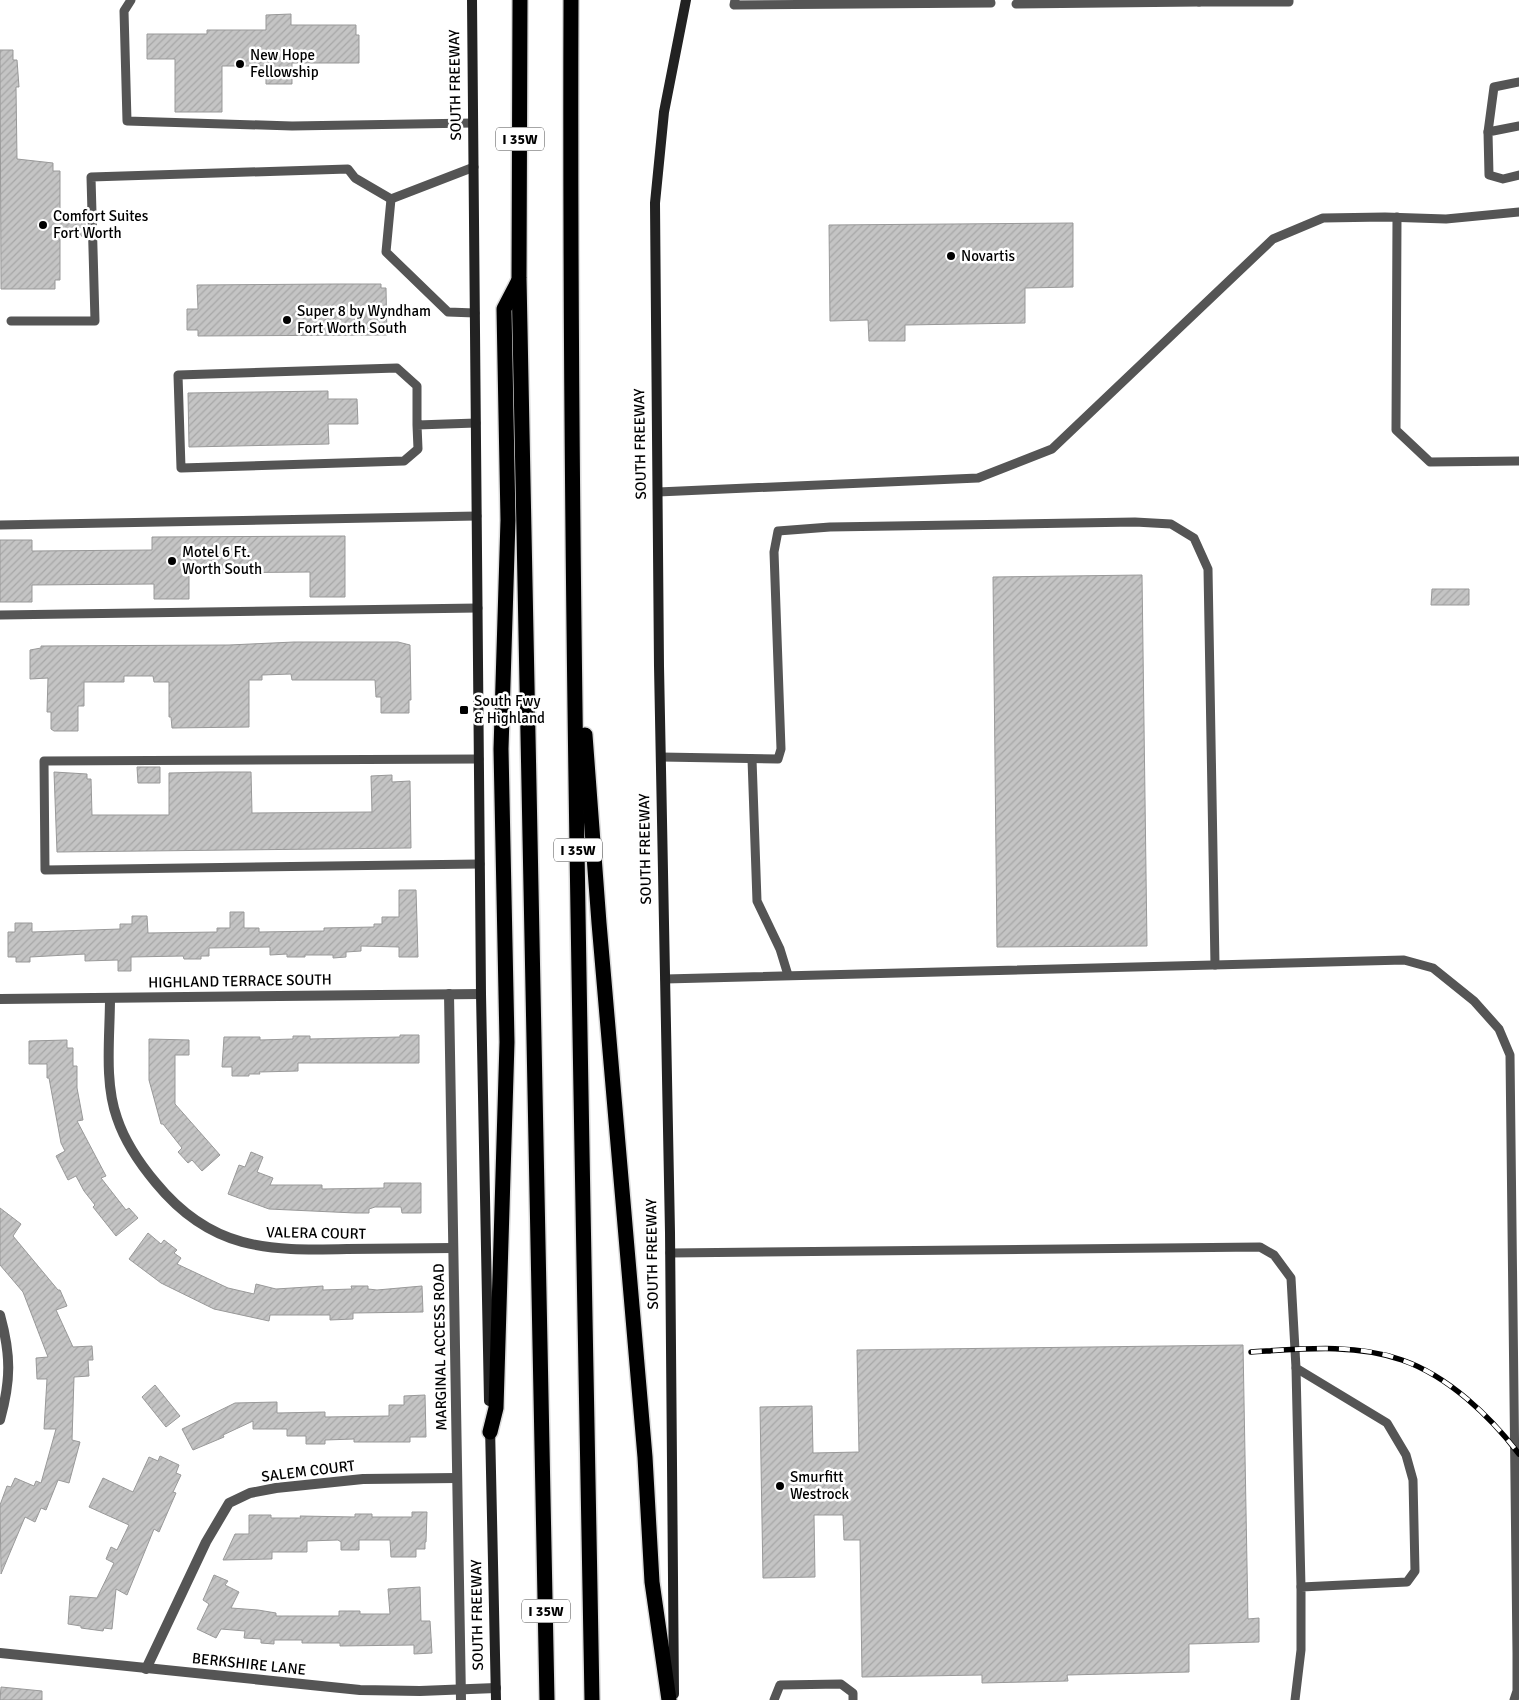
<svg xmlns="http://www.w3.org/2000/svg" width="1519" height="1700" viewBox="0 0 1519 1700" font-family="Signika,sans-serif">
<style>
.building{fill:url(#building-hatch);stroke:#999}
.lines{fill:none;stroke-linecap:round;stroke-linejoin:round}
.motorway-casing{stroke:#dbdbdb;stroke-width:18}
.service{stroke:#555;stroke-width:9}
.minor{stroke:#555;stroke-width:10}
.secondary{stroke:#222;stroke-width:10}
.motorway{stroke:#000;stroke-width:15}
.rail-casing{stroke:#000;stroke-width:5.5}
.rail{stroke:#fff;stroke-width:4;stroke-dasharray:11;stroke-linecap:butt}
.poi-dot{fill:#000;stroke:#fff;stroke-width:2}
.labels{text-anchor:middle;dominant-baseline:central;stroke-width:5;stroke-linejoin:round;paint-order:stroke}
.shield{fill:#fff;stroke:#4c4c4c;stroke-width:1}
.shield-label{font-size:14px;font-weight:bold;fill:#000}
.poi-label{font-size:15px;fill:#000;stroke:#fff;text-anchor:start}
.street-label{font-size:15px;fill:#000;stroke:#fff}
</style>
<defs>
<pattern id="building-hatch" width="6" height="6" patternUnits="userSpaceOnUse" patternTransform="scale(1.25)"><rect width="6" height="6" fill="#c4c4c4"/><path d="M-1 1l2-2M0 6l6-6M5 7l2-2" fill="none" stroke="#a7a7a7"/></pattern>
</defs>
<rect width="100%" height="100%" fill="#fff"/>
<g class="building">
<path d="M291,14V25H356V35H359V63H292V84H266V66H222V112H175V59H147V34H207V30H266V15Z"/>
<path d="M0,50H13V60H17L19,87H16L17,159L53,163V171H60V214H85V236H60V280H55V289H1Z"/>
<path d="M1073,223V287L1025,288V323L905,325V341H869L868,320L830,321L829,225Z"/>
<path d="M335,284H381V288H386L387,335L198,336V330H187V309H198L197,285Z"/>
<path d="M328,391V399H357L358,424H328L329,444L189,447L188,393Z"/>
<path d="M345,536V597H310V572L189,573V599H154V584L32,585V602H0V540H32V551L152,550V537Z"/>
<path d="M1142,575L1147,946L997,947L993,577Z"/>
<path d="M1432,589H1469V605H1431Z"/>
<path d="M294,642H398L410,645L411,700H409V713H381V697H376L375,680H292L291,674L262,675V680H249V727L172,728L171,717H169V682H154L153,676H124V682H84V706H78V731H54L51,729V712H47L48,678L30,679V650L41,648V646L229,645Z"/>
<path d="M137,767H160V783H138Z"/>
<path d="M54,772L87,774V779H91L92,815H169V773L218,772H251L252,813L372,812L371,776L392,775V782L410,781L411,848L57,852Z"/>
<path d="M399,890H416L418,957H399V947L361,946V951L346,952V957L333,958V955H305V957H287V954L270,955V947L209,948V956H201V959H184L183,956L131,957V971H118V960L85,961V954L30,957V962H16V957H8V932H15V923H32V932L120,929V924H132V916H147L148,933L217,932V928H230V912H244V928H259V932L324,931V928L374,927V924H382V917H399Z"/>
<path d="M400,1035H419V1063H298V1071L259,1072L260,1074H249V1076H232V1067H222L224,1037H260V1040L293,1039V1036H310V1039L400,1037Z"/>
<path d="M149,1039L189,1040V1055H175V1104L220,1155L202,1171L192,1160L188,1163L178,1152L182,1148L163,1124H161L149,1080Z"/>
<path d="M67,1040V1048H73V1066H77V1088L83,1120L77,1121L106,1176L101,1178L126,1210L129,1208L138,1218L116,1236L93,1207L95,1205L84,1191L76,1176L68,1180L56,1156L65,1151L61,1143L49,1078H47V1064H29V1041Z"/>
<path d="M251,1152L263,1157L257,1172L273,1178L270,1185H322V1189L384,1188V1183H421V1213H402L401,1207H375L369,1209V1213H355L269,1209L228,1194L239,1165L245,1167Z"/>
<path d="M0,1208L21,1224L13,1236L58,1290H60L67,1306L56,1310L73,1347L92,1346L93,1360H88L89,1376L74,1377L72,1440L80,1442L69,1483L58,1480L46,1510L41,1508L35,1522L25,1517L1,1574L0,1505L7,1486L11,1487L15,1478L34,1486L36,1481L41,1483L56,1429H44L47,1379H37L36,1358L48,1357L23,1292L0,1265Z"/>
<path d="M148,1233L161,1244L164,1240L177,1250L174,1253L181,1258L177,1264L228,1288L254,1294L256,1284L276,1289L323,1286V1290L352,1289L351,1286H368V1289L377,1290L422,1286L423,1312L353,1313V1319L330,1320V1315H270L269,1321L214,1309L161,1283L129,1259Z"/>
<path d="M1243,1345L1248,1619L1259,1618V1642L1189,1644V1672L1067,1675L1068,1681L982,1683V1675L862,1677L860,1540H844L843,1515H814L815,1577L763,1578L760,1407L812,1406L813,1453L859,1452L857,1350Z"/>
<path d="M155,1385L180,1416L166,1427L142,1397Z"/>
<path d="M425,1395L426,1437H410V1442H354V1439L325,1440V1444H306V1436H287V1429H253V1421L223,1435L224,1437L193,1450L182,1429L235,1403L277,1402V1413L325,1412V1417L389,1416V1405H404V1396Z"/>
<path d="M160,1456L179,1465L176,1473L181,1475L173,1492L176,1493L159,1532L154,1529L127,1595L116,1589L112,1629L104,1628L103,1631L81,1628V1626L68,1624L70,1596L97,1598L114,1563L106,1559L111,1547L117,1550L129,1525L89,1507L103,1478L133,1492L149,1457L158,1461Z"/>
<path d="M412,1512H427L426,1542H425V1549H416V1557H391L390,1540H359V1550H341V1542L338,1540L307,1541V1552H272V1559L223,1560L235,1534H249V1515H271V1518H301L300,1516L355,1517V1514H372V1517H412Z"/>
<path d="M214,1575L228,1581L225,1585L239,1592L231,1608L258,1610L276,1613V1616H339V1611H360V1614H390L388,1589L420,1587L421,1621H430L432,1653L414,1654V1645L340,1646V1643H302V1640H274V1644L261,1643V1639L244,1638L245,1631L221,1629L216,1638L197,1629L209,1604L203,1600Z"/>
<path d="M1,1687L42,1691V1700H0Z"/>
</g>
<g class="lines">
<defs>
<g id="motorway">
<path d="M520,0L519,278L547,1700"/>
<path d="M571,0C569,567 582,1133 592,1700"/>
<path d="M585,735L599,923L645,1457L652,1582L669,1700"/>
<path d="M490,1432L496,1408L507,1042L501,749L508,520L504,309L518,282"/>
</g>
</defs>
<use href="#motorway" class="motorway-casing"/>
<g class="service">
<path d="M131,0L124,11L127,121L292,126L473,123"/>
<path d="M735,0L734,5L991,3L990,0"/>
<path d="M1199,0V2H1289V0"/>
<path d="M1016,4L1199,2"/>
<path d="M1519,126L1488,132L1489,175L1503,179L1519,175"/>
<path d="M1488,132L1494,87L1519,82"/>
<path d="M474,167L391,199L386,252L448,312L475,313"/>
<path d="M1397,217L1396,430L1430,462L1519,461"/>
<path d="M11,321H95L91,177L348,169L355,178L391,199"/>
<path d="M417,425L418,449L404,461L181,468L178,375L397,368L417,386V425L476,423"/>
<path d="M658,492L978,478L1052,449L1273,239L1323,218L1385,217L1446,219L1519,212"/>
<path d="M0,525L477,516"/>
<path d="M0,615L478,608"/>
<path d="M661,757L778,759L781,749L774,552L778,531L830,527L1135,522L1171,524L1194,538L1208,569L1215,965"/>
<path d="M479,759L44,761L45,870L480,864"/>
<path d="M752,759L757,901L780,949L788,975"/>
<path d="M665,979L1404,960L1433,968L1474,1001L1499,1029L1510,1055L1517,1653V1691L1514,1700"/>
<path d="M670,1253L1260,1247L1274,1255L1291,1278L1296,1368L1387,1423L1406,1455L1413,1480L1415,1571L1407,1582L1301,1587V1650L1295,1700"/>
<path d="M1296,1368L1301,1587"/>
<path d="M774,1700L780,1685L841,1684L853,1693V1700"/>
</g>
<g class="minor">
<path d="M449,994L461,1700"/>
<path d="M110,998C110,1036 104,1082 117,1118C125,1142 140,1164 156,1183C211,1250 267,1251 347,1249C382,1249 418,1248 453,1248"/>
<path d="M0,999L481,994"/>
<path d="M0,1315C11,1355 11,1380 0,1420"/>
<path d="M0,1653L360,1690L420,1691L496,1688"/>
<path d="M146,1669L206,1542L229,1503L250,1493L276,1488L363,1479L457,1478"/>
</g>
<g class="secondary">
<path d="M472,0L481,994L489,1401"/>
<path d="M490,1426L496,1700"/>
<path d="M674,1694L670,1232L659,666L655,203L664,112L686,0"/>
</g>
<use href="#motorway" class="motorway"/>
<defs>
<path id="rail" d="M1251,1352C1300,1349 1355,1343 1402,1360C1448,1376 1490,1416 1519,1454"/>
</defs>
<use href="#rail" class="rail-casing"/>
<use href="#rail" class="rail"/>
</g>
<g class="poi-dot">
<circle cx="240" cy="64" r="5"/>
<circle cx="43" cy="225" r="5"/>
<circle cx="951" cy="256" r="5"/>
<circle cx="287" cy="320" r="5"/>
<circle cx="172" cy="561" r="5"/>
<rect x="459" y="705" width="10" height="10" rx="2.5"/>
<circle cx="780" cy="1486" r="5"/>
</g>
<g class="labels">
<g class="shield">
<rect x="496" y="127.5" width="48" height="23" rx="4"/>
<rect x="554" y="838.5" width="48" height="23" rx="4"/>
<rect x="522" y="1599.5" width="48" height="23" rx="4"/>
</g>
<g class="shield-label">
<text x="520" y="139">I 35W</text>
<text x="578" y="850">I 35W</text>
<text x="546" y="1611">I 35W</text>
</g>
<g class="poi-label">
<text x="250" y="55">New Hope<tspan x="250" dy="17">Fellowship</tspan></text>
<text x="53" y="216">Comfort Suites<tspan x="53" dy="17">Fort Worth</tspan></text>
<text x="961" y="256">Novartis</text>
<text x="297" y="311">Super 8 by Wyndham<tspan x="297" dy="17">Fort Worth South</tspan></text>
<text x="182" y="552">Motel 6 Ft.<tspan x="182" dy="17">Worth South</tspan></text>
<text x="474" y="701">South Fwy<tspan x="474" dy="17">&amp; Highland</tspan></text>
<text x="790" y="1477">Smurfitt<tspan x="790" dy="17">Westrock</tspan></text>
</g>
<g class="street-label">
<text transform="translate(455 85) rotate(-91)">SOUTH FREEWAY</text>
<text transform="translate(640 444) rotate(-91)">SOUTH FREEWAY</text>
<text transform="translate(645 849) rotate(-91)">SOUTH FREEWAY</text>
<text transform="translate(240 981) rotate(-1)">HIGHLAND TERRACE SOUTH</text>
<text transform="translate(316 1233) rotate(1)">VALERA COURT</text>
<text transform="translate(652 1254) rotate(-91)">SOUTH FREEWAY</text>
<text transform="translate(440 1347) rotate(-91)">MARGINAL ACCESS ROAD</text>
<text transform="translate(308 1471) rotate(-7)">SALEM COURT</text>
<text transform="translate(477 1615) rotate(-91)">SOUTH FREEWAY</text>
<text transform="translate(249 1664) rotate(6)">BERKSHIRE LANE</text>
</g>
</g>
</svg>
